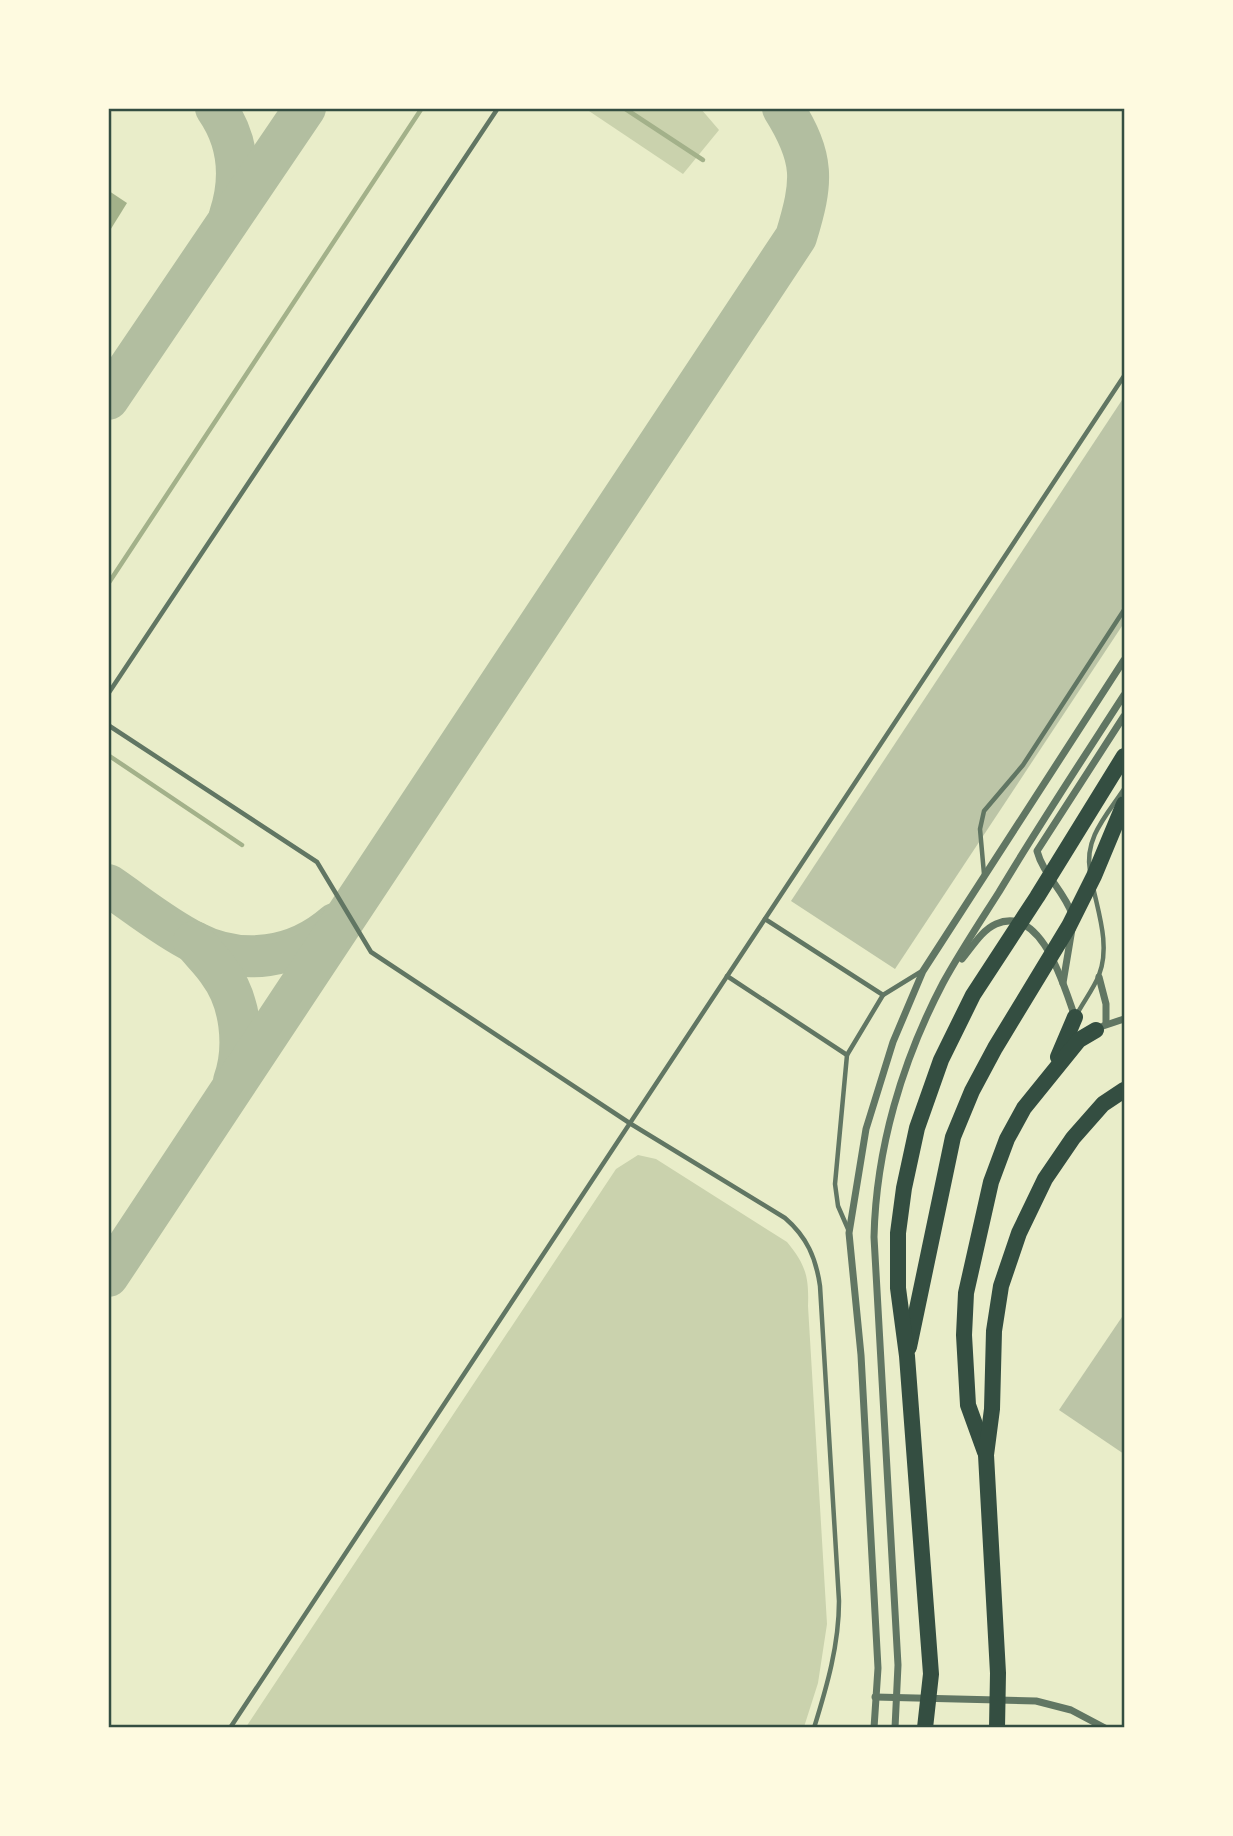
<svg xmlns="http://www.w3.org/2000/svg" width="1233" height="1836" viewBox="0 0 1233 1836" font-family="Manrope,sans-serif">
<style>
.green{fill:#cad2ad}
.water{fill:#a3b18a}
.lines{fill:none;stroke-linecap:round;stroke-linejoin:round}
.stream{stroke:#a3b18a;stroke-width:4.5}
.taxiway{stroke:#b2bea0;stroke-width:42}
.building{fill:#bcc5a7}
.service{stroke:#617663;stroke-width:4.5}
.minor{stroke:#617663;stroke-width:7}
.trunk{stroke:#344e41;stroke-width:16}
.neatline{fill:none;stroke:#344e41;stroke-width:2.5}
</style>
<rect width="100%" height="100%" fill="#e9edc9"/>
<g class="green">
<path d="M586,109H701L719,130L683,174Z"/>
<path d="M638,1155L656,1159L787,1242C806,1265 809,1277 808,1306L827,1624L818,1683L804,1727H246L616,1169Z"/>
</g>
<path class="water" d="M109,191L127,203L109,232Z"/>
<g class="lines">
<g class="stream">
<path d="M624,108L703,160"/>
<path d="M108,584L422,108"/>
<path d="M108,755L242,845"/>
</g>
<g class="taxiway">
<path d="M216,108C239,141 242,178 230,215"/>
<path d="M108,399L305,108"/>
<path d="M108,885C136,904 164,927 194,942C242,967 296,958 335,924"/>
<path d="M194,942C202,952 212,961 219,972C241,1001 246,1047 234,1081"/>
<path d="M108,1276L796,237C813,181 815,159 783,108"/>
</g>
</g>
<g class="building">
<path d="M1124,397V623L895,969L791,901Z"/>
<path d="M1124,1314V1454L1059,1410Z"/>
</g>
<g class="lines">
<g class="service">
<path d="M108,694L498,108"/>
<path d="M108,725L317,862L371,952L631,1124L785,1218C807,1237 816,1258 820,1286L839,1601C839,1645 827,1686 814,1728"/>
<path d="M1090,871C1084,838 1107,815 1124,789"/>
<path d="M984,874L980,829L984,811L1023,765L1124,610"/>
<path d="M765,919L883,995"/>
<path d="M727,976L847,1055"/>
<path d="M1077,1014C1084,1001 1094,988 1099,975C1110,947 1099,915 1093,887"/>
<path d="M848,1229L838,1206L835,1184L847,1055L883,995L922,971"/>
<path d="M230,1728L1124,376"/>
</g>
<g class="minor">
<path d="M1072,914C1064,891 1043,874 1037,851L1124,716"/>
<path d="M962,959C972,947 982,930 996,924C1042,904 1064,987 1075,1017"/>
<path d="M1099,977L1106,1004V1024"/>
<path d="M1063,983L1072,929"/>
<path d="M1103,1026L1124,1019"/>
<path d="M875,1697L1036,1701L1071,1710L1105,1728"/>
<path d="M874,1728L878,1668L861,1355L849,1233L866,1129L893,1042L923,971L1124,660"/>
<path d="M895,1728L898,1665L874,1237C876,1149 902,1061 943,983C960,952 980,922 999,892C1039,825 1082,760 1124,695"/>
</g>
<g class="trunk">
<path d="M1058,1057L1075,1017"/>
<path d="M909,1347L953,1137L972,1091L995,1048L1069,926L1094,876L1124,804"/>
<path d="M985,1452L968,1405L964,1335L966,1293L991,1182L1007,1139L1024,1108L1079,1040L1096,1030"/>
<path d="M925,1728L931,1674L907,1356L898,1288V1233L904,1188L917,1128L941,1060L973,995L1037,897L1124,756"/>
<path d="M997,1728L998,1673L986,1455L992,1409L994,1331L1001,1286L1019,1233L1045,1179L1073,1138L1103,1104L1124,1090"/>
</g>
</g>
<rect width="1233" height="1836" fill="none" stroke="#fefae0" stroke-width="220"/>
<rect x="110" y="110" width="1013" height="1616" class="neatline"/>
</svg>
